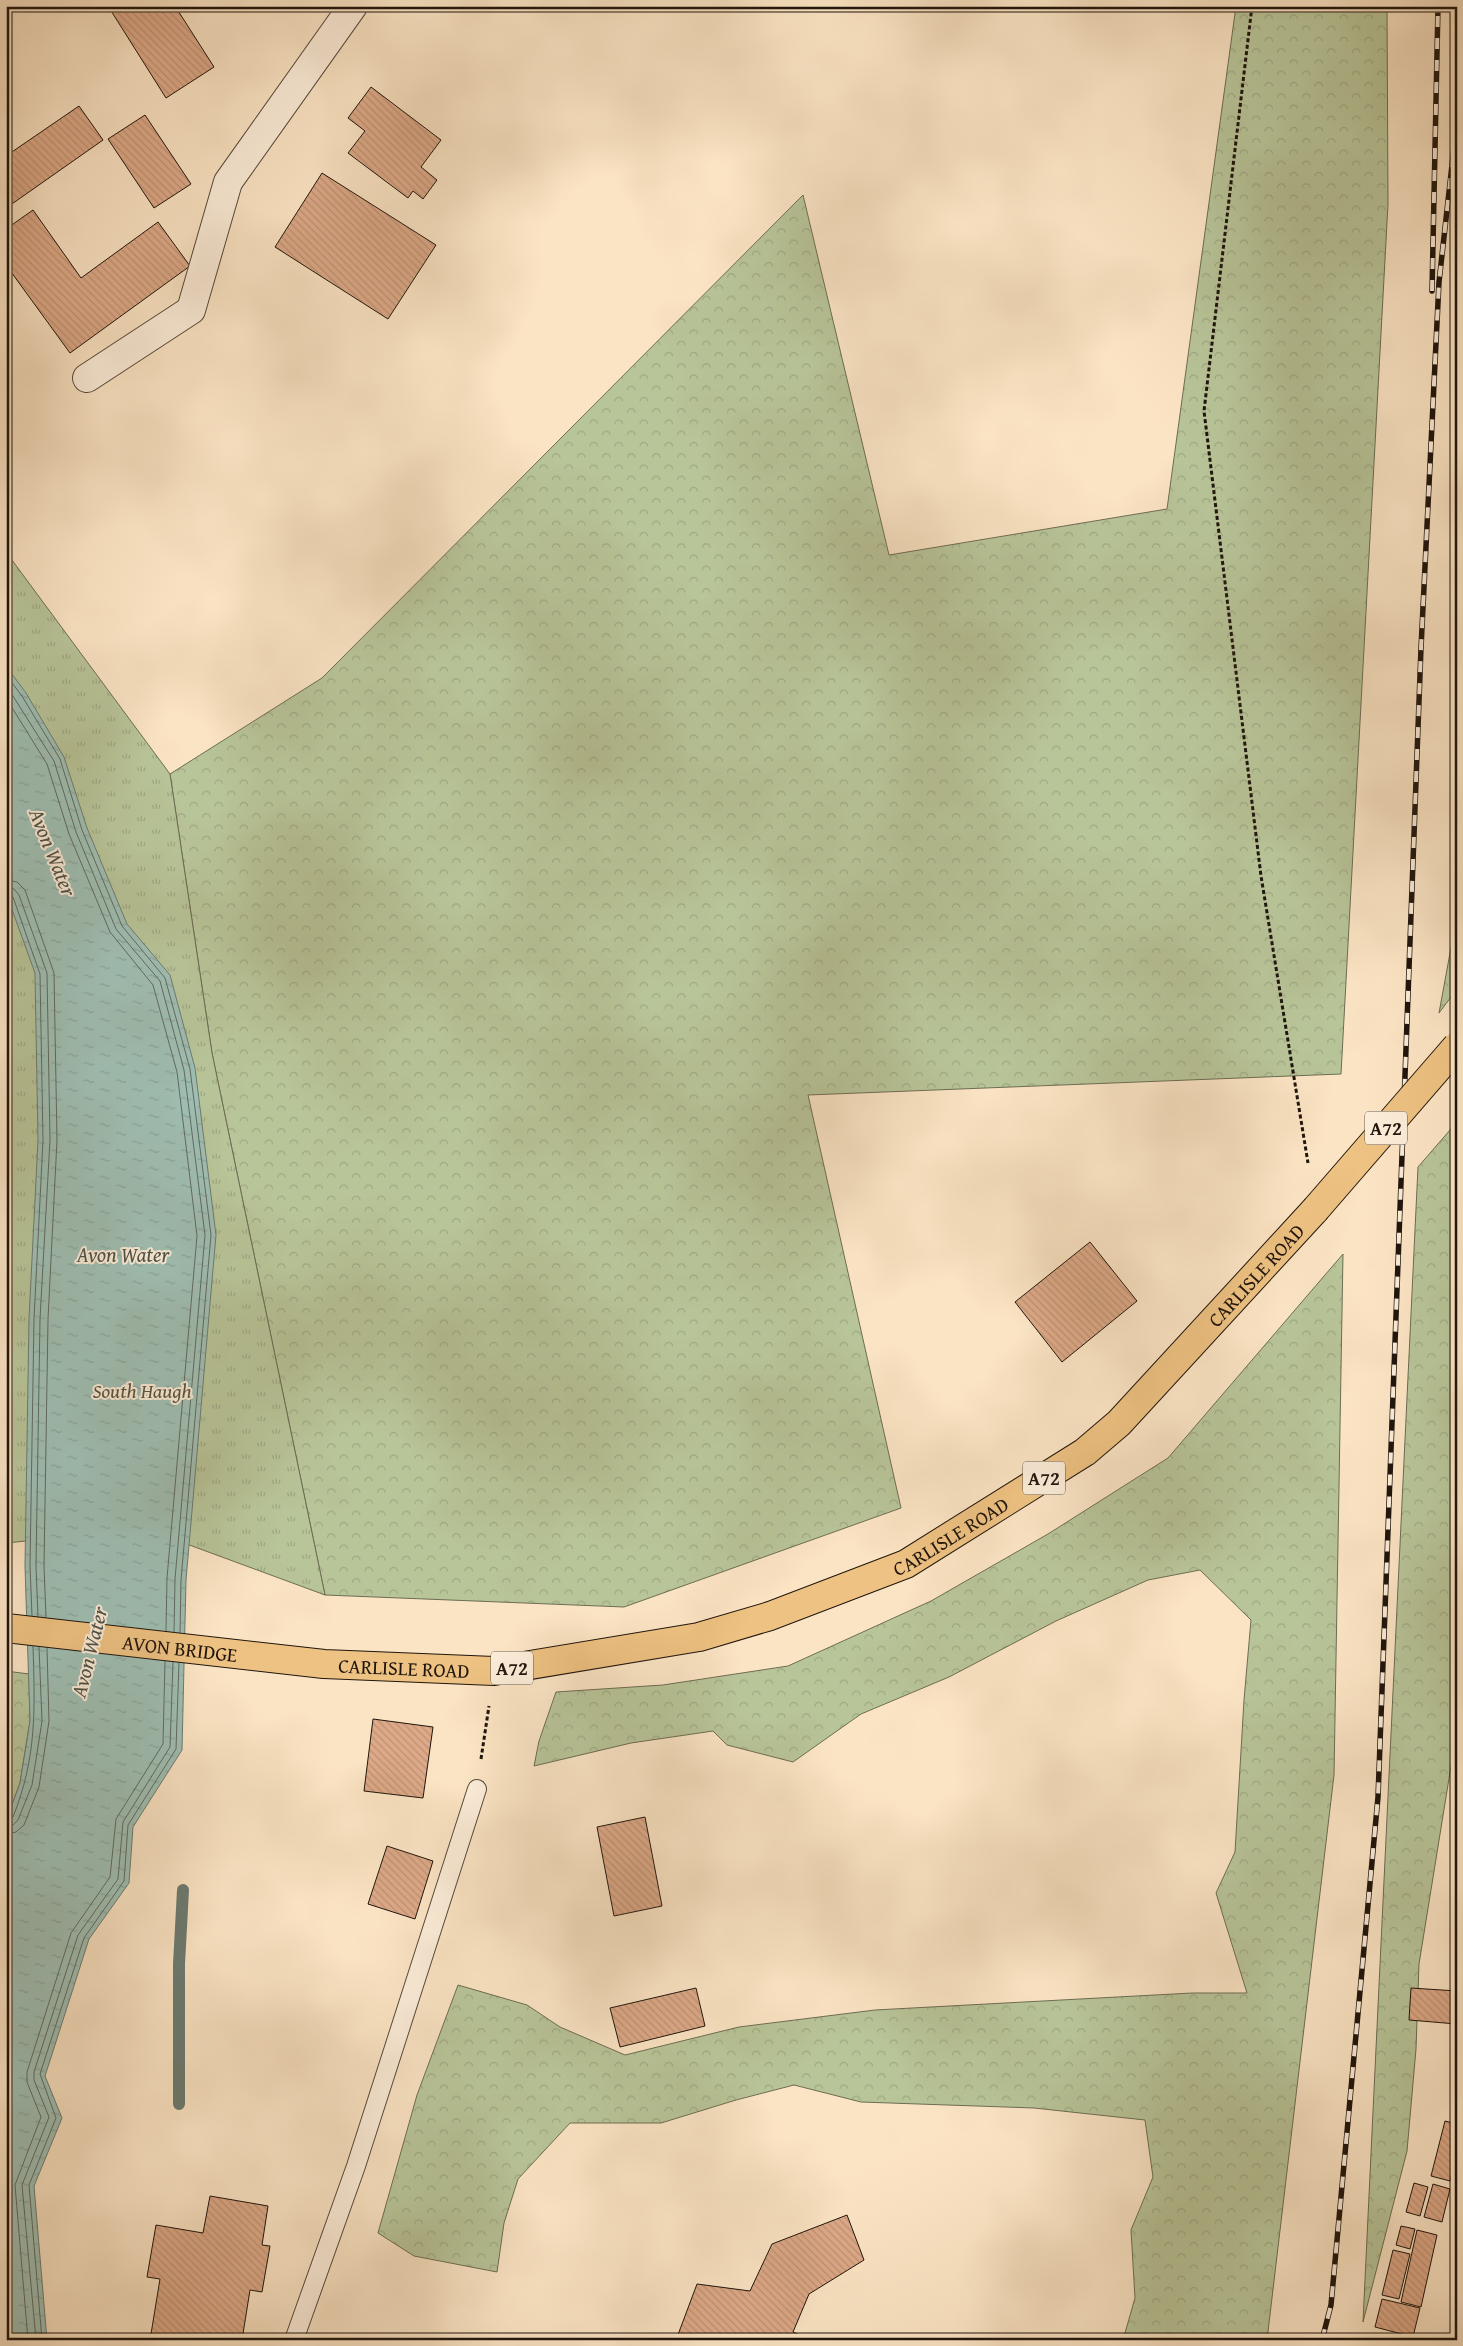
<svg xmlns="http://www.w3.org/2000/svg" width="1463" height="2346" viewBox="0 0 1463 2346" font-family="'Gentium Book Plus',serif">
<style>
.forest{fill:url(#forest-crowns);stroke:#6c6d53}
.park{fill:url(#park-tufts);stroke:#6c6d53}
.water{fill:url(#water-ripples);stroke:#6c7b71}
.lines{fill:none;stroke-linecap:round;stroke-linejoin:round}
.shore{stroke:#5f6a60;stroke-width:1}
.stream{stroke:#6c7b71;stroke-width:12}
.building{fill:url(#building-back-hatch);stroke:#1f150d}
.lane-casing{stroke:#56493b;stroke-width:20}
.street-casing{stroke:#56493b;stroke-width:30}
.primary-casing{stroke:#1f150d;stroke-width:30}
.path{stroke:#1f150d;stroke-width:3;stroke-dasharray:4 2.5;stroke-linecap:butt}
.lane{stroke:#fcedd9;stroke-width:18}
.street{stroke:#fcedd9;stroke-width:28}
.primary{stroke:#eec282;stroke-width:28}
.rail-casing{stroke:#1f150d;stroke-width:5.5}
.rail{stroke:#fcedd9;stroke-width:4;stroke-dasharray:11;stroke-linecap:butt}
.primary-bridge-casing{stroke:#1f150d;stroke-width:30;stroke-linecap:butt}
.primary-bridge{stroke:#eec282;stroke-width:28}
.labels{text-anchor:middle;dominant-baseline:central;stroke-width:4;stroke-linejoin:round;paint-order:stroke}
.shield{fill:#fcedd9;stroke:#61564a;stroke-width:1}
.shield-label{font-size:19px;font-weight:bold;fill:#1f150d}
.street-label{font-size:20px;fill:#1f150d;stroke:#fcedd9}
.park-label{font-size:20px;font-style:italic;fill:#55533e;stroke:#fcedd9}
.water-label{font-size:21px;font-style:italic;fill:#4c5047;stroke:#fcedd9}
</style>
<defs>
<pattern id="forest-crowns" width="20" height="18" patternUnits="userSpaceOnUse" patternTransform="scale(1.25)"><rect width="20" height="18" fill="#b8c599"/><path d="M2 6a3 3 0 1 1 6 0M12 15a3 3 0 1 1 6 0" fill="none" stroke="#9ea883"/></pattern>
<pattern id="park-tufts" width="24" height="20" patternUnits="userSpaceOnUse" patternTransform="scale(1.25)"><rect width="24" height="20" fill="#b8c599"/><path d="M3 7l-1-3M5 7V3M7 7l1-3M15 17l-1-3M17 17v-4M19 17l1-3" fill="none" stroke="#9ea883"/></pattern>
<pattern id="water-ripples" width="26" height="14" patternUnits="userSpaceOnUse" patternTransform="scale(1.25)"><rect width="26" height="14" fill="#9fbfb4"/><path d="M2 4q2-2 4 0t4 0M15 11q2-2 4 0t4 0" fill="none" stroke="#88a39a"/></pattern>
<pattern id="building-back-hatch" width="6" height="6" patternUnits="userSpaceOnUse" patternTransform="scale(1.25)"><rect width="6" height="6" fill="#dda988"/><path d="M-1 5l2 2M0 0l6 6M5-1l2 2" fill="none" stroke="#bd9174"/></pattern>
</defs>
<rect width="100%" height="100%" fill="#fbe4c4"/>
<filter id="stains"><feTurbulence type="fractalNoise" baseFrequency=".004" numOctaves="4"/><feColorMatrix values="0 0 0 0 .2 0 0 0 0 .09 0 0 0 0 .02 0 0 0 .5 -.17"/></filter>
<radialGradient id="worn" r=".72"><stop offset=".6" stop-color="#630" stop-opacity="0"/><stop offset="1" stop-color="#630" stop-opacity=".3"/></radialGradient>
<g class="forest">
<path d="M1236,6H1387L1388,204L1341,1074L808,1095L901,1508L624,1607L325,1595L212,1053L170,774L322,678L803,195L889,555L1167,509Z"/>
<path d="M1457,915V989L1439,1013Z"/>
<path d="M1457,1122V1729L1419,1964L1416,2049L1407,2151L1363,2322L1418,1167Z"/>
<path d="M1343,1254L1334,1775L1267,2340H1123L1135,2298L1131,2230L1153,2177L1145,2120L1034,2108L861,2102L794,2085L736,2100L661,2123H570L518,2179L504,2223L497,2272L414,2256L378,2233L417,2095L458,1985L527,2005L560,2027L625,2055L739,2027L875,2010L1192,1993H1247L1216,1893L1235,1852L1244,1700L1251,1620L1200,1570L1148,1580L1056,1621L949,1677L861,1714L793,1762L727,1745L713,1731L631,1743L534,1766L539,1741L556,1692L663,1685L788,1666L931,1601L1048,1534L1168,1458Z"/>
<path d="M6,1671L29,1674L30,1721L20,1783L6,1821Z"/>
</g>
<path class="park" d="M6,552L170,774L212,1053L325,1595L146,1529L6,1543Z"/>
<path class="water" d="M6,666L26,693L64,757L87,828L127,924L170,975L195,1068L216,1235L186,1580L182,1750L133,1827L129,1883L89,1939L45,2076L62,2118L34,2186L47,2340H6V1821L20,1783L30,1721L25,1566L29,1319L38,1140L35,973L6,893Z"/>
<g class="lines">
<g class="shore">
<path d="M6,675L22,696L60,759L82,830L122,926L165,978L190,1069L211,1235L181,1580L180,1633"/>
<path d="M6,685L54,761L76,832L116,929L160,981L184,1070L205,1235L175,1579L174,1632"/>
<path d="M6,698L47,764L69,834L110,932L153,985L177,1072L197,1236L167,1578L166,1631"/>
<path d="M6,880L17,882L25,890L54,973L57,1140L48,1319L44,1566L46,1617"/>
<path d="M6,887L14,889L19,895L47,973L50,1140L40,1319L36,1566L38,1617"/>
<path d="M6,894L13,897L40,974L43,1140L34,1319L30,1566L32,1616"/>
<path d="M6,1820L13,1817C37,1757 35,1709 33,1646"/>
<path d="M6,1826L13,1825L18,1820L32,1785L42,1721L39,1647"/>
<path d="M6,1834L16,1832L24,1825L39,1787L49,1721L47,1648"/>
<path d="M28,2340L15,2185L41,2117L27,2082V2072L71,1933L110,1877L116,1819L163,1744L165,1661"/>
<path d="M36,2340L22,2185L49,2117L34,2080V2072L78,1935L118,1879L123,1822L170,1747L173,1662"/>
<path d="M42,2340L29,2185L56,2118L40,2074L84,1938L124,1881L128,1825L176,1749L179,1663"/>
</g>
<path class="stream" d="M179,2104V1964L183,1890"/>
</g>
<g class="building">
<path d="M108,6H175L214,67L166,98Z"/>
<path d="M371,87L441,140L421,167L437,180L423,199L413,191L408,198L348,153L365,131L348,118Z"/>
<path d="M79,106L103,140L9,206L6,202V156Z"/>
<path d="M145,115L191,184L154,208L108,139Z"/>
<path d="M322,173L436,245L388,319L275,247Z"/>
<path d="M33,210L81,278L158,222L190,266L70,353L6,265V229Z"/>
<path d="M1090,1242L1137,1301L1062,1362L1015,1302Z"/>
<path d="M373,1719L433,1727L423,1798L364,1791Z"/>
<path d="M645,1817L662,1906L614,1916L597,1827Z"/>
<path d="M387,1846L433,1861L415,1919L368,1904Z"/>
<path d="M696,1988L705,2026L620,2047L610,2008Z"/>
<path d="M1411,1988L1457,1991V2024L1409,2020Z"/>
<path d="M1445,2121L1457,2124V2152L1450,2181L1431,2176Z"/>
<path d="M1414,2183L1428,2187L1420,2216L1406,2212Z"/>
<path d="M1433,2184L1450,2189L1442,2222L1424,2217Z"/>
<path d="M210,2196L268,2206L262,2245L270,2246L262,2292L250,2290L242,2340H150L160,2279L147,2277L156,2225L203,2233Z"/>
<path d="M847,2215L864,2260L809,2294L793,2332L810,2340H676L697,2284L750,2291L772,2244Z"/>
<path d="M1401,2226L1415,2229L1410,2249L1396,2245Z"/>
<path d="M1417,2230L1437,2235L1421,2307L1401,2302Z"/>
<path d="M1393,2250L1410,2254L1399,2299L1382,2295Z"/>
<path d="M1382,2299L1420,2308L1413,2337L1375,2327Z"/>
</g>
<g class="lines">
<defs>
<path id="lane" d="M294,2340L356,2166L477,1789"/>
<path id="street" d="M87,378L191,310L228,182L353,6"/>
<g id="primary">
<path id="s1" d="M6,1628L324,1664L494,1671L699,1637L770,1616L906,1564L1085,1452L1119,1423L1315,1210"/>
</g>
</defs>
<use href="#lane" class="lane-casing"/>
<use href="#street" class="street-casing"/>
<use href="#primary" class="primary-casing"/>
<g class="path">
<path d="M1252,6L1204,411L1261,876L1308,1163"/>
<path d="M481,1759L489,1706"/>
</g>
<use href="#lane" class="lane"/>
<use href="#street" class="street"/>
<use href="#primary" class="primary"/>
<defs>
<g id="rail">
<path d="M1432,291L1438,6"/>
<path d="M1322,2340L1331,2305L1378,1797L1421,648L1439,282L1457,120"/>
</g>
</defs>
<use href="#rail" class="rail-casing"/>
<use href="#rail" class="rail"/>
<defs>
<path id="primary-bridge" d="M1315,1210L1457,1046"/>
</defs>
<use href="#primary-bridge" class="primary-bridge-casing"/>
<use href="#primary-bridge" class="primary-bridge"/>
</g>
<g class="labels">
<g class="shield">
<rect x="1365" y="1111.5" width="42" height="33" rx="4"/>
<rect x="1023" y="1461.5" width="42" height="33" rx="4"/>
<rect x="491" y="1651.5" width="42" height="33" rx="4"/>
</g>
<g class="shield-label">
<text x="1386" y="1128">A72</text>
<text x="1044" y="1478">A72</text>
<text x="512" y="1668">A72</text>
</g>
<g class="street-label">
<text stroke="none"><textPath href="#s1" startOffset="1375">CARLISLE ROAD</textPath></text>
<text stroke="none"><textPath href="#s1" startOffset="970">CARLISLE ROAD</textPath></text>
<text stroke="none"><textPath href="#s1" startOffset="175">AVON BRIDGE</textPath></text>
<text stroke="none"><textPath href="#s1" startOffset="400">CARLISLE ROAD</textPath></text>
</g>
<g class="park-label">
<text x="142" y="1390">South Haugh</text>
</g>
<g class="water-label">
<text transform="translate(53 852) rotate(68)">Avon Water</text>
<text x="123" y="1254">Avon Water</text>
<text transform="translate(89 1652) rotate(-76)">Avon Water</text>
</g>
</g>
<rect width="1463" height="2346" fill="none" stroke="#fbe4c4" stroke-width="25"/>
<rect x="8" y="8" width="1448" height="2331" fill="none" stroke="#1f150d" stroke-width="2.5"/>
<rect x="12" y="12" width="1438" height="2321" fill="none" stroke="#1f150d"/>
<rect width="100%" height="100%" filter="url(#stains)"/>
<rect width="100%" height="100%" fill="url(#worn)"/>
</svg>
